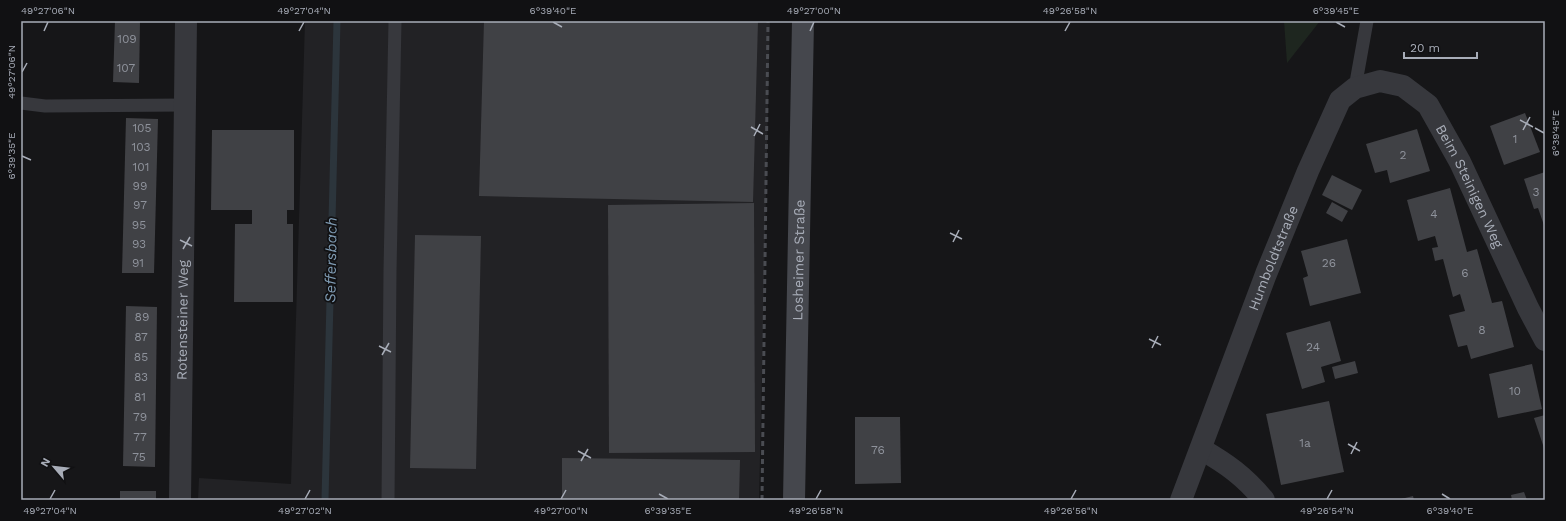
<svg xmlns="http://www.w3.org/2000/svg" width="1566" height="521" viewBox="0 0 1566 521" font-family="'Work Sans',sans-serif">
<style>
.built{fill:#222225}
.green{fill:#1e261f}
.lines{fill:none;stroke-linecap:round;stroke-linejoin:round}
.stream{stroke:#2c353c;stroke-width:7}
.building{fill:#404145}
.service{stroke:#37383d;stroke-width:13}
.minor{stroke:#37383d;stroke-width:22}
.secondary{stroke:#45474d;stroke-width:22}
.rail{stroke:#4a4c52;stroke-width:3;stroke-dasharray:5 4;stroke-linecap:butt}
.ticks{fill:none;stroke:#a8adb8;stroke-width:1.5}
.labels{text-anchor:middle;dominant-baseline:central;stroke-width:3.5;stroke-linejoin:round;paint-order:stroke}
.number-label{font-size:12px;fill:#8e929b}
.street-label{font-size:14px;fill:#a8adb8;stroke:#111113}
.water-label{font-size:15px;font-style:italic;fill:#7f9bb3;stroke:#111113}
.neatline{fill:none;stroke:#a8adb8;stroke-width:1.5}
.ticks-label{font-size:10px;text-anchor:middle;fill:#a8adb8}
</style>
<rect width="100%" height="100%" fill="#161618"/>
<path class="built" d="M305,21H770L759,500H198L199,478L291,484Z"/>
<path class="green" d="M1284,21H1320L1287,63Z"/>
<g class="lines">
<path class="stream" d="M325,500L337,21"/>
</g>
<g class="building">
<path d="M115,21H140L139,83L113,82Z"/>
<path d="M484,21H758L753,202L479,196Z"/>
<path d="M1525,113L1540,152L1504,165L1490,126Z"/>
<path d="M126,118L158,119L154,273H122Z"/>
<path d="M1417,129L1430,171L1390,183L1387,170L1375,173L1366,144Z"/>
<path d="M212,130H294V210H287V224H293V302H234L235,224H252V210H211Z"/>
<path d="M1545,172V228L1538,208L1534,209L1524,179Z"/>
<path d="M1332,175L1362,190L1352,210L1322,195Z"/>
<path d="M1450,188L1467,252L1477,249L1492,303L1502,301L1514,347L1471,359L1467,345L1458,347L1449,315L1465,311L1460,294L1453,297L1443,259L1435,261L1432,248L1438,247L1435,236L1418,241L1407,200Z"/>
<path d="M1332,202L1348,211L1342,222L1326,213Z"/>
<path d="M754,203L755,452L609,453L608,205Z"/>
<path d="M415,235L481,236L476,469L410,468Z"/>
<path d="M1347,239L1361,293L1310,306L1303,278L1308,276L1301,251Z"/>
<path d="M126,306L157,307L155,467L123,466Z"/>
<path d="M1330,321L1341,361L1321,367L1325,382L1302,389L1286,333Z"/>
<path d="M1355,361L1358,373L1335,379L1332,367Z"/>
<path d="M1532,364L1542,409L1498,418L1489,374Z"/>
<path d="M1329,401L1344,472L1281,485L1266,414Z"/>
<path d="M1545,415V451L1534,418Z"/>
<path d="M855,417H900L901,483L855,484Z"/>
<path d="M562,458L740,460L739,500H562Z"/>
<rect x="120" y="491" width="36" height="9"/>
<path d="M1524,492L1527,500H1512L1511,495Z"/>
<path d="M1413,496L1414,500H1401V499Z"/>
</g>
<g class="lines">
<g class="service">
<path d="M1355,88L1367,21"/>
<path d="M21,103L45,106L185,105"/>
<path d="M388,500L390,271L395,21"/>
</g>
<g class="minor">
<path d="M1201,449C1227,464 1244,476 1264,500"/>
<path id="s1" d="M180,500L186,21"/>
<path id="s2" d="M1181,500L1266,274L1308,171L1340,100L1355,88L1380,81L1403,86L1428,105L1460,162L1528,308L1545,340"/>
</g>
<path class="secondary" id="s3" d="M794,500L803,21"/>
<path class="rail" d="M762,500L768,21"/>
</g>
<path class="ticks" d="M553,22L562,27M1336,22L1345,27M44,31L48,22M299,31L304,22M810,31L814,22M1065,31L1070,22M22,72L27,63M1520,120L1533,127M751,127L763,134M1535,128L1544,133M1523,130L1530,117M754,136L760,124M22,156L31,160M950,233L962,239M180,240L192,246M953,242L959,230M183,249L190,237M1149,339L1161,345M379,346L391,352M1152,348L1158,336M382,355L389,343M1348,444L1360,451M578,451L591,458M1351,454L1357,442M581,461L588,449M659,494L668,499M1442,494L1450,499M50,499L55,490M305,499L310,490M561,499L566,490M816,499L821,490M1071,499L1076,490M1327,499L1332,490"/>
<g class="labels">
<g class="number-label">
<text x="127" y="39">109</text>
<text x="126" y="68">107</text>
<text x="142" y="128">105</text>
<text x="1515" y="139">1</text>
<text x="141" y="147">103</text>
<text x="1403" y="155">2</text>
<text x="141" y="167">101</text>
<text x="140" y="186">99</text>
<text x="1536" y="192">3</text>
<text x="140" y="205">97</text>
<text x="1434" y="214">4</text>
<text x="139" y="225">95</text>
<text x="139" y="244">93</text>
<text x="138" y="263">91</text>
<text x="1329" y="263">26</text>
<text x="1465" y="273">6</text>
<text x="142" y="317">89</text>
<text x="1482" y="330">8</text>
<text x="141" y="337">87</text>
<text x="1313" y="347">24</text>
<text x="141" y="357">85</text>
<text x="141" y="377">83</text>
<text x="1515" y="391">10</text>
<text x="140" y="397">81</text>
<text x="140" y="417">79</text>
<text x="140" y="437">77</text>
<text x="1305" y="443">1a</text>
<text x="878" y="450">76</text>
<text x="139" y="457">75</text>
</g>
<g class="street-label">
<text stroke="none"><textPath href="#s2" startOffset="622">Beim Steinigen Weg</textPath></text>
<text stroke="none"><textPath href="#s2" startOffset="259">Humboldtstraße</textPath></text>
<text stroke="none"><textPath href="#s3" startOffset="240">Losheimer Straße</textPath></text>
<text stroke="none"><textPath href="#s1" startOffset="180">Rotensteiner Weg</textPath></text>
</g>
<g class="water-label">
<text transform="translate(331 260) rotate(-89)">Seffersbach</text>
</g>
</g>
<rect width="1566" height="521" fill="none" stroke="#111113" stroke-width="44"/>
<g transform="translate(54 467) rotate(298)" stroke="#111113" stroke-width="3" paint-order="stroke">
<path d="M0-3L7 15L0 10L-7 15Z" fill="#a8adb8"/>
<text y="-6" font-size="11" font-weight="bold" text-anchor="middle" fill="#a8adb8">N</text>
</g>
<path d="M1404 52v6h73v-6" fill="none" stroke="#a8adb8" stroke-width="2"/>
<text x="1410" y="52" font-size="12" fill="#a8adb8" stroke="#111113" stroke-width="3" paint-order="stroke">20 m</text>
<rect x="22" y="22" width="1522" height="477" class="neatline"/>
<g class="ticks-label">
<text x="48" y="14">49°27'06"N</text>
<text x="304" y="14">49°27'04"N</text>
<text x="553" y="14">6°39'40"E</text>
<text x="814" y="14">49°27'00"N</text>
<text x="1070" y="14">49°26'58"N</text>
<text x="1336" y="14">6°39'45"E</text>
<text transform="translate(11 72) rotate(-90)" y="4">49°27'06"N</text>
<text transform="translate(1555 133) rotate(-90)" y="4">6°39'45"E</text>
<text transform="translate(11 156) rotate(-90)" y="4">6°39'35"E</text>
<text x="50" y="514">49°27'04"N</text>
<text x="305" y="514">49°27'02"N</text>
<text x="561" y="514">49°27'00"N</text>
<text x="668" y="514">6°39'35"E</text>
<text x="816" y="514">49°26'58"N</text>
<text x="1071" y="514">49°26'56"N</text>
<text x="1327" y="514">49°26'54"N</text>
<text x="1450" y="514">6°39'40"E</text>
</g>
</svg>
